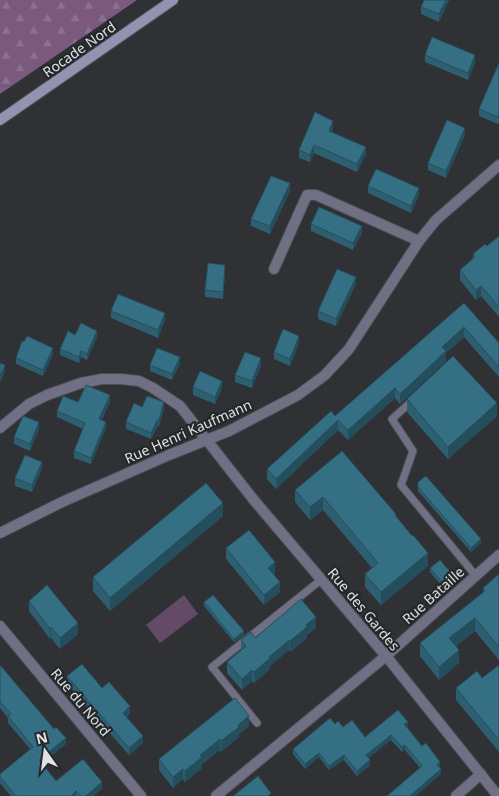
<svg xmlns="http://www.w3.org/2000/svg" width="499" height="796" viewBox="0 0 499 796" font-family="'Noto Sans',sans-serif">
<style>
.green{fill:#634a66}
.forest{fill:url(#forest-firs)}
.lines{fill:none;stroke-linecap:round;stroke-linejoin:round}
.service-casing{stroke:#4b4d51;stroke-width:9}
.minor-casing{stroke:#4b4d51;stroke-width:12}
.secondary-casing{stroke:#4b4d51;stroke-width:12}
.service{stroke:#716f83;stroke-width:7}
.minor{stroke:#716f83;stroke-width:10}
.secondary{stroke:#9592b1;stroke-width:10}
.wall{fill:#2e5f71}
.shaded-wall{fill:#254e5c}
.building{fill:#356f83;stroke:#254e5c}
.labels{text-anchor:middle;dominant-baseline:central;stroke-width:4.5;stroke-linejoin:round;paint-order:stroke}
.street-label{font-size:14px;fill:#dfe1e3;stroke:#25282b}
</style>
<defs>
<pattern id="forest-firs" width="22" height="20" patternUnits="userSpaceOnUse" patternTransform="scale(1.25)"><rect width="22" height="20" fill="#7a597d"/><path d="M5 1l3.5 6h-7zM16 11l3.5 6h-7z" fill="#8c718f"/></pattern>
</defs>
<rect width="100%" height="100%" fill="#2f3135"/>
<path class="green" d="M184,595L198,614L160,643L146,625Z"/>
<path class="forest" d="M0,0H137L0,94Z"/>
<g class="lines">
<defs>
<g id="service">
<path d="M413,400L392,419L413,451L401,485L476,576"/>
<path d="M257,723L212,667L322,579"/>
</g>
<g id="minor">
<path d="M274,269L307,195H316L419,241"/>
<path d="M0,428L29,404L47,395L81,383L102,379H121L139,381L153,388L180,406L253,499L386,656L498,796"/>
<path d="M0,533L62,502L169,455L229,431L298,395L325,375L349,349L419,241L436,220L499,165"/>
<path d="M0,626L141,796"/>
<path d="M216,796L386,656L499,555"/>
<path d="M456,796L481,774"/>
</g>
<path id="secondary" d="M0,120L173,0"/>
</defs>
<use href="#service" class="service-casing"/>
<use href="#minor" class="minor-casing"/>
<use href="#secondary" class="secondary-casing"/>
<use href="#service" class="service"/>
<use href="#minor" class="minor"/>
<use href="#secondary" class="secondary"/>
</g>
<g class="wall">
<path d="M424,0H449L439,22L421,14V7Z"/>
<path d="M425,55L475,63L468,80L425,62Z"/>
<path d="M499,63V122L498,124L479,116V109Z"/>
<path d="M333,128L332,132L366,154L357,172L314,153L310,162L299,158V150Z"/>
<path d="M465,135L446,178L428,170V163Z"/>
<path d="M368,186L419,195L411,213L368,193Z"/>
<path d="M290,191L270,234L251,226V219Z"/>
<path d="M311,224L362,233L353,250L311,231Z"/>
<path d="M499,236V317L481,296L476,300L460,280V270L473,258V254L487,246Z"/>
<path d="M225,273L223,299L205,297V290Z"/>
<path d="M356,284L336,326L318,319V311Z"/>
<path d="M464,303L499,343V377L464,337L446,353V361L400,404L395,398L348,440L338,430L276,489L267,479V469L335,416Z"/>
<path d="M111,311L165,320L158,338L111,318Z"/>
<path d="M97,337L87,360L81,357L79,363L60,355V349Z"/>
<path d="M299,343L290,366L274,359V352Z"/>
<path d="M53,354L43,376L16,364V358Z"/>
<path d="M180,364L172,380L150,371V365Z"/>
<path d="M261,365L252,388L235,382V375Z"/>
<path d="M193,387L222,388L215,404L193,395Z"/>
<path d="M407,399L497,416L448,459L407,412Z"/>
<path d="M110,401L102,420L106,428L91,464L74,458V451L83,429L57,417V411L78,402Z"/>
<path d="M142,407L164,409L159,426H158L151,439L126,429V422Z"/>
<path d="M39,429L30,451L14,444V437Z"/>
<path d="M42,469L32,492L15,486V478Z"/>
<path d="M418,482L481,543L471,552L418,491Z"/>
<path d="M295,490L396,516L428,566L381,605L365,587V574L372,568L323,510L310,520L295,502Z"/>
<path d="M223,516L110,611L93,591V577Z"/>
<path d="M226,548L275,573L274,574L280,592L264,605L226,559Z"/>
<path d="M430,568L452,578L442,586L430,572Z"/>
<path d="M499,574V660L475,631L456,646L459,663L439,680L420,656V643L483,592V588Z"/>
<path d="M29,601L78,634L60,649L51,638L50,639L29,611Z"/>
<path d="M204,602L244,635L234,642L204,606Z"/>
<path d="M316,628L307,635V638L290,652L289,650L270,666V669L254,683L252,681L242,690L227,673V662L241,650V640Z"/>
<path d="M0,665L66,744L42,763L56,781L102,789L93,796H11L0,783V774L30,749L8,723V718L0,708Z"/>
<path d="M499,665V752L456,700V688L482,678Z"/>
<path d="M67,676L102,688L130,713L127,717L143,743L129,755L67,684Z"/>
<path d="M335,724L365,737L408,726L407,727L422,746L440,767H439L441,774L420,768L405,750L402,752L391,740L368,758L370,765L357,776L344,760L329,770L319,757L305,769L293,754V749Z"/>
<path d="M249,726L239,734V737L221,752L220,750L202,764V768L185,782L183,779L173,788L159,770V759Z"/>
</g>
<g class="shaded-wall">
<path d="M446,0H449L439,22V14Z"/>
<path d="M475,55V63L468,80V73Z"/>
<path d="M333,121V128L329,138V131Z"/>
<path d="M465,128V135L446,178V171Z"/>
<path d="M314,145V153L310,162V155Z"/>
<path d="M366,147V154L357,172V164Z"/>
<path d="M290,183V191L270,234V226Z"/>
<path d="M419,188V195L411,213V206Z"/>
<path d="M362,226V233L353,250V243Z"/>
<path d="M356,277V284L336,326V319Z"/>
<path d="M481,286V296L476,300V290Z"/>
<path d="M165,313V320L158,338V330Z"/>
<path d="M464,327V337L446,353V361L400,404V394L442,347Z"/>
<path d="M97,331V337L87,360V354Z"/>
<path d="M299,336V343L290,366V359Z"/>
<path d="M53,348V354L43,376V370Z"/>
<path d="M81,351V357L79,363V357Z"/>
<path d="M180,357V364L172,380V374Z"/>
<path d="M261,358V365L252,388V381Z"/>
<path d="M5,365V372L0,383V376Z"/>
<path d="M222,381V388L215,404V397Z"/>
<path d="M395,388V398L348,440V430Z"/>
<path d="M110,395V401L99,426V419Z"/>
<path d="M164,402V409L159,426V420Z"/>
<path d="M497,403V416L448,459V447Z"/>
<path d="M158,419V426L151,439V433Z"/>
<path d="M338,420V430L276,489V479Z"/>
<path d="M39,422V429L30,451V444Z"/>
<path d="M106,422V428L91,464V458Z"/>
<path d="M42,462V469L32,492V485Z"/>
<path d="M323,497V510L310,520V507Z"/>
<path d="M223,503V516L110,611V598Z"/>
<path d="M481,539V543L471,552V548Z"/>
<path d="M428,553V566L381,605V592Z"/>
<path d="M275,562V573L268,578V568Z"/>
<path d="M452,574V578L442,586V582Z"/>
<path d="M280,582V592L264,605V595Z"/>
<path d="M316,617V628L307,635V638L290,652V641L306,625Z"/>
<path d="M475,618V631L449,651V638Z"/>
<path d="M78,623V634L60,649V638Z"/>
<path d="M51,627V638L50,639V629Z"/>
<path d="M244,631V635L234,642V639Z"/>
<path d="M289,640V650L270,666V669L254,683V672L269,657Z"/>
<path d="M459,650V663L439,680V667Z"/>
<path d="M252,670V681L242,690V679Z"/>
<path d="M130,706V713L123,720V713Z"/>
<path d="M249,716V726L239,734V737L221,752V741L238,725Z"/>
<path d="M408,722V726L404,729V724Z"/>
<path d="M391,735V740L366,760V755Z"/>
<path d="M143,736V743L129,755V748Z"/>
<path d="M66,738V744L39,766V760Z"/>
<path d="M220,739V750L202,764V768L185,782V771L200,755Z"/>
<path d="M405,745V750L402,752V747Z"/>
<path d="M319,753V757L305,769V764Z"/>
<path d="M344,755V760L329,770V766Z"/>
<path d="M370,760V765L357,776V771Z"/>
<path d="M440,762V767L437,770V765Z"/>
<path d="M183,769V779L173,788V777Z"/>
<path d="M441,769V774L416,796H410Z"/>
<path d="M102,782V789L93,796H86Z"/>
<path d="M76,791V796H71Z"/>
</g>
<g class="building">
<path d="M424,0H446L439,14L421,7Z"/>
<path d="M432,37L475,55L468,73L425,55Z"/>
<path d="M499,63V115L498,117L479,109Z"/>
<path d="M315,112L333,121L329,131L366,147L357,164L314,145L310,155L299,150Z"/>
<path d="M447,120L465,128L446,171L428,163Z"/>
<path d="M376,169L419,188L411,206L368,186Z"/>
<path d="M271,176L290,183L270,226L251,219Z"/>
<path d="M319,207L362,226L353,243L311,224Z"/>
<path d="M499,236V307L481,286L476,290L460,270L475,257L473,254L485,244L487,246Z"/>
<path d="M208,263L225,265L223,292L205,290Z"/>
<path d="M337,269L356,277L336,319L318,311Z"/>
<path d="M118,294L165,313L158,330L111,311Z"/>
<path d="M464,303L499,343V367L464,327L442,347L446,351L400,394L395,388L348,430L338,420L276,479L267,469L331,411L335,416Z"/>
<path d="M81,323L97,331L87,354L81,351L79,357L60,349L68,331L75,335Z"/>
<path d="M283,329L299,336L290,359L274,352Z"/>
<path d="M27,336L53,348L43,370L16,358L22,341L24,342Z"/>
<path d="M157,348L180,357L172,374L150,365Z"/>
<path d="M245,352L261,358L252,381L235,375Z"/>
<path d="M453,356L497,403L448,447L407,399Z"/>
<path d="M0,363L5,365L0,376Z"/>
<path d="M200,371L222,381L215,397L193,387Z"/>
<path d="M86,385L110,395L99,419L106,422L91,458L74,451L85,423L57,411L63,396L78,402Z"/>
<path d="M147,396L164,402L159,420L158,419L151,433L126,422L134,403L142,407Z"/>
<path d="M23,416L39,422L30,444L14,437Z"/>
<path d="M342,451L396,514L395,515L412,536L413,535L428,553L381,592L365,574L378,563L323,497L310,507L295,490Z"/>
<path d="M25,455L42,462L32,485L15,478Z"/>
<path d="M426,476L481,539L471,548L418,487V482Z"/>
<path d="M206,483L223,503L110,598L93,577Z"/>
<path d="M249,530L275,562L268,568L280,582L264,595L226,548Z"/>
<path d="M440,560L452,574L442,582L430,568Z"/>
<path d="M499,574V647L475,618L449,638L459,650L439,667L420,643L485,591L483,588Z"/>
<path d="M47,585L78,623L60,638L51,627L50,629L29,601Z"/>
<path d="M213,595L244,631L234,639L204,602Z"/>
<path d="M301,599L316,617L306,625L307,627L290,641L289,640L269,657L270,658L254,672L252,670L242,679L227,662L246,646L241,640L251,632L255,638Z"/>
<path d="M82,664L102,688L109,682L130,706L123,713L143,736L129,748L67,676Z"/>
<path d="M0,665L54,729L56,727L66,738L39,760L56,781L83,759L102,782L86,796H81L76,791L71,796H16L0,777V774L33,747L8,716L11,714L0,702Z"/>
<path d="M499,665V740L456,688L477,671L482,678Z"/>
<path d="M235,698L249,716L238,725L239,727L221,741L220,739L200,755L202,757L185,771L183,769L173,777L159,759Z"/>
<path d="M398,710L408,722L404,724L422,746L426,743L440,762L437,765L441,769L410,796H387L422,766L405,745L402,747L391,735L366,755L370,760L357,771L344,755L329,766L319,753L305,764L293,749L330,718L335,724L338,721L343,727L352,720L365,737Z"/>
<path d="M258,776L271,793L268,796H233Z"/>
</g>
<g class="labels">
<g class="street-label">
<text transform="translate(79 49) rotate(-35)">Rocade Nord</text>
<text transform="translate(188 431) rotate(-24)">Rue Henri Kaufmann</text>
<text transform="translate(433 595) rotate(-42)">Rue Bataille</text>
<text transform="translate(364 609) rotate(50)">Rue des Gardes</text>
<text transform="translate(81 702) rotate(50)">Rue du Nord</text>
</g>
</g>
<g transform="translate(45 751) rotate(346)" stroke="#25282b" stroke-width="4" paint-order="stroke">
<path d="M0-4L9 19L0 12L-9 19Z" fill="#dfe1e3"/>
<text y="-8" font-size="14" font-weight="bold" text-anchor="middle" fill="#dfe1e3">N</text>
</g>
</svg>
